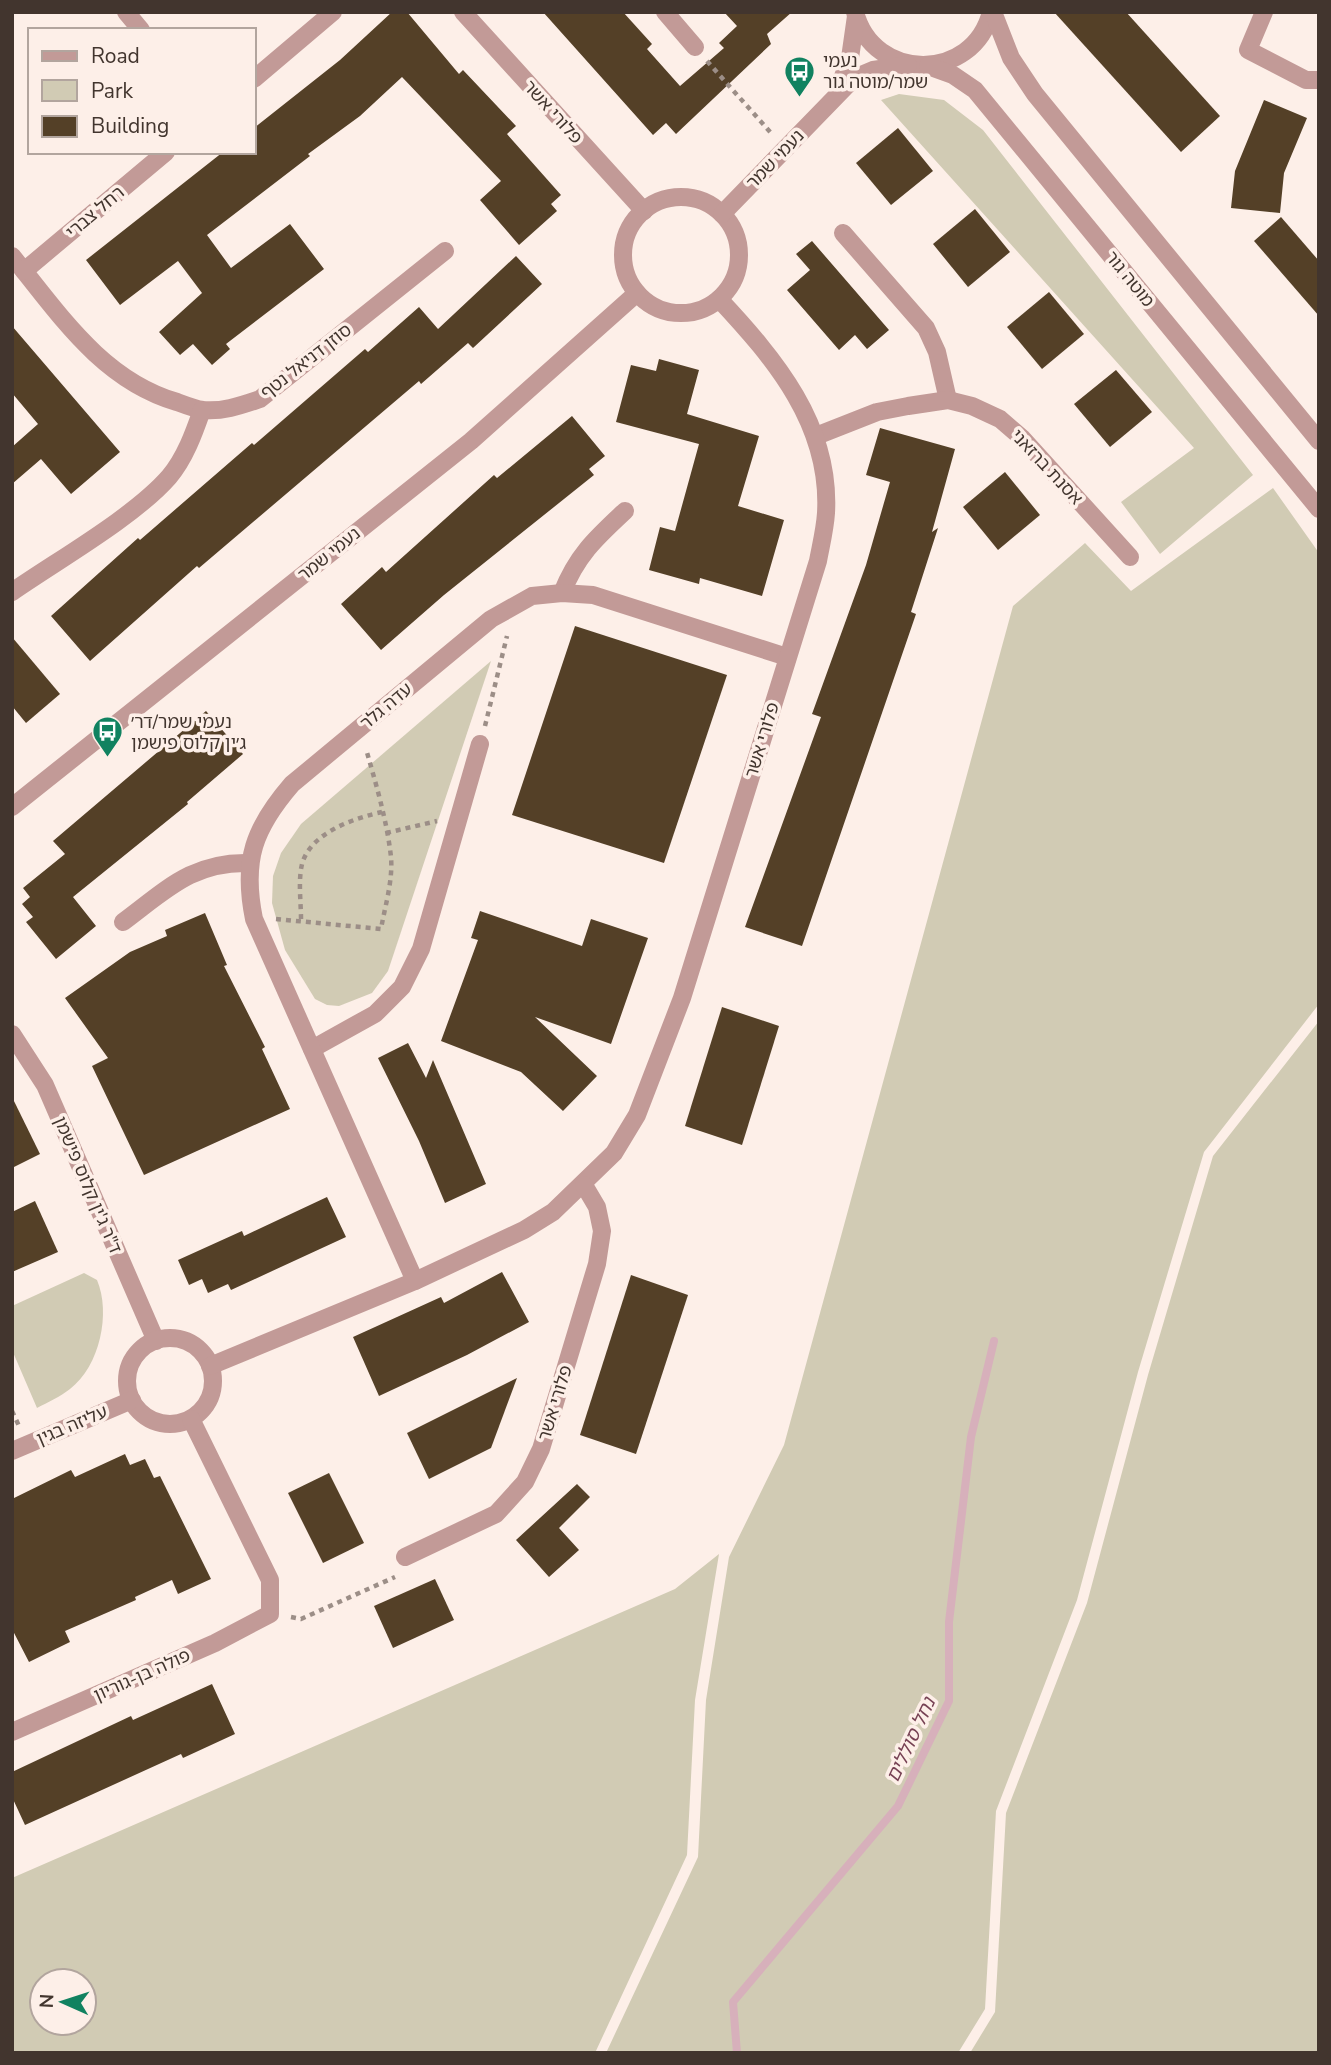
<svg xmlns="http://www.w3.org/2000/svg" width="1331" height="2065" viewBox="0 0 1331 2065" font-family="'Nunito Sans','Noto Sans Hebrew',sans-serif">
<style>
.green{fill:#d1cbb4;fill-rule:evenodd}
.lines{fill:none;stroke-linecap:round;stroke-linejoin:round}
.stream{stroke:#d7b0bb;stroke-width:8}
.building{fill:#544027}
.path{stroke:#9c8e87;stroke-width:4.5;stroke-dasharray:5 5;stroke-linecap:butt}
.minor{stroke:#c29a97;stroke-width:18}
.tertiary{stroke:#c29a97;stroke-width:18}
.labels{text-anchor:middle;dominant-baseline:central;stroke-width:7;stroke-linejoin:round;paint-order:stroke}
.poi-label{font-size:18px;fill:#42352e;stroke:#fdefe8;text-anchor:start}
.street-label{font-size:18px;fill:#42352e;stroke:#fdefe8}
.water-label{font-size:19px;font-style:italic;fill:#774254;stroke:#fdefe8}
</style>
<rect width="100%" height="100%" fill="#fdefe8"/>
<g class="green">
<path d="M899,94L944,100L983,130L1253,475L1160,554L1121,502L1194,448L881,100Z"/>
<path d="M1273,488L1319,553V1004L1204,1152L1138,1372L1077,1600L996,1811L985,2009L958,2053H606L698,1857L706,1700L729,1557L784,1445L1013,606L1085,543L1131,591Z"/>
<path d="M491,661L388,971L372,993L339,1006L327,1005L315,999L285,950L272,903L273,876L281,853L301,824Z"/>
<path d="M1319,1021V2053H970L995,2012L1006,1813L1087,1603L1148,1375L1213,1156Z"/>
<path d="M84,1273L97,1280C111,1313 100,1366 70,1389C60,1397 48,1402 37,1408L12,1350V1306Z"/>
<path d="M719,1554L695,1700L687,1855L595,2053H12V1878L675,1589ZM84,1981V2023H42V1981Z"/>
</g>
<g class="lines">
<path class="stream" d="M737,2053L733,2002L898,1806L949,1701V1622L971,1437L994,1341"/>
</g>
<g class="building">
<path d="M392,12H407L459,74L463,70L516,126L507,134L561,195L551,204L557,211L519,245L480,200L501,181L402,77L360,116L308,154L310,156L207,235L231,268L290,224L324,269L226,344L230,349L212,365L193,344L180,355L159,332L202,293L178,261L120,305L86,260L223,152H254V128L340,60Z"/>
<path d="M543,12H623L652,44L647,49L680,86L724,48L719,43L737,26L724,12H792L767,34L771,44L676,134L666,123L653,135Z"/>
<path d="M1054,12H1126L1220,116L1181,152Z"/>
<path d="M1264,100L1307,118L1284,173L1280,213L1231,208L1235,171Z"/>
<path d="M898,128L933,171L891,205L856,163Z"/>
<path d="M975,209L1010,252L968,287L933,244Z"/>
<path d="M1281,217L1319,261V316L1254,241Z"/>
<path d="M812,241L889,330L867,349L855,335L839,350L787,290L810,270L796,254Z"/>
<path d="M516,256L542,284L473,348L468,343L421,384L419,381L199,568L197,566L90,661L51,616L138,538L140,540L252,443L254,445L365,349L368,352L419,307L438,329Z"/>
<path d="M1049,292L1084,334L1042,369L1007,327Z"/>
<path d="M12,326L120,452L71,494L41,459L12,484V447L38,424L12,393Z"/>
<path d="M659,359L699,370L687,414L759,436L738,506L784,520L762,596L700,578L699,584L649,570L660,527L675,531L699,444L616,422L631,365L656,371Z"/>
<path d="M1116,370L1152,412L1110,447L1074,404Z"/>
<path d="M572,416L605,456L589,469L594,475L444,595L381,650L341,604L382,567L386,572L494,475L497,478Z"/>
<path d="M880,428L955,449L932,532L938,528L911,612L916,614L802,946L745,927L821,717L812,714L866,565L890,482L866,475Z"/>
<path d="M1005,472L1040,515L998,550L963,507Z"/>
<path d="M575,626L727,675L664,863L512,815Z"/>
<path d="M12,637L60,694L26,723L12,706Z"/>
<path d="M206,711L243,754L187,802L188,804L73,897L96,926L56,959L26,922L33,917L22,904L30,897L23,888L65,854L53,841Z"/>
<path d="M480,911L582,946L591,919L648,938L611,1044L535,1017L597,1076L563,1111L521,1072L441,1041L478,940L471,938Z"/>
<path d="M205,913L227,965L224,966L265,1047L262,1049L290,1109L144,1175L92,1066L108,1058L65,998L130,952L167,936L165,930Z"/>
<path d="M722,1007L779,1026L742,1145L685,1126Z"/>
<path d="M408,1043L426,1078L433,1060L486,1184L445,1203L419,1141L378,1058Z"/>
<path d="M12,1097L40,1154L12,1168Z"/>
<path d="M327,1197L346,1237L231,1290L228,1284L208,1293L202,1279L189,1285L178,1260L242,1231L244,1236Z"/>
<path d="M35,1201L58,1252L12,1272V1212Z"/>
<path d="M502,1272L529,1322L467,1355L379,1396L353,1337L441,1297L444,1303Z"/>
<path d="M631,1275L688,1295L636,1454L580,1435Z"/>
<path d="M517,1378L491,1448L429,1479L407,1433Z"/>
<path d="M125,1454L130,1465L145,1459L154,1478L160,1476L211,1579L178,1594L172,1580L135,1597L136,1600L65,1631L70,1642L29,1662L12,1629V1499L71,1470L75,1477Z"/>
<path d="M329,1473L364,1543L323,1563L288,1493Z"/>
<path d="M577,1484L590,1497L559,1528L579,1550L549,1577L516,1540Z"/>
<path d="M435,1579L454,1620L393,1648L374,1606Z"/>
<path d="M212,1684L235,1734L183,1758L181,1754L25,1825L12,1797V1772L131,1716L133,1720Z"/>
</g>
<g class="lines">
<g class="path">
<path d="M707,61L771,133"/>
<path d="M485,726L507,636"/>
<path d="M386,833L437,821"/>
<path d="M276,919L381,929C385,906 393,881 391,857C387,821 376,784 366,749"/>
<path d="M301,919C301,902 298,881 302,864C311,832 355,818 382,812"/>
<path d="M12,1411L19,1426"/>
<path d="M291,1617L301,1619L395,1577"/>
</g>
<g class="minor">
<path d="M126,12L141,30"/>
<path d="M463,12L644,211"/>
<path d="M665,12L695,47"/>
<path d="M1264,12L1248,50L1306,80H1319"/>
<path d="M254,79L333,12"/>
<path d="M843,233L926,328L937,352L948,400"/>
<path d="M12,256C60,315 102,380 177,402C185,405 195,409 203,410C223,412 242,405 260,399L445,251"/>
<path d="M24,271L166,152"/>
<path d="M816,436L877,412L908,406L948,400L972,406L1000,419L1022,438L1130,557"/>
<path d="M12,592C58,560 134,517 169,477C185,458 194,433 202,410"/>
<path d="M562,593C577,555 596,538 625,511"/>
<path d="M123,922C166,890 193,861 250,863"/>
<path d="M12,1034L45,1085L156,1341"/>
<path d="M312,1049L375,1014L402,987L421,949L480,744"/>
<path d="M415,1281L254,919C242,860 254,828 292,784L491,619L532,596L562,593L593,595L787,657"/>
<circle cx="170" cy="1381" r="43"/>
<path d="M210,1366L415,1281L524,1230L553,1212L614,1153L637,1115L682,998L818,561C821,545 825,529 826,513C831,425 775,359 719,299"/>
<path d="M12,1451L132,1400"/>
<path d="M405,1557L496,1514L525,1482L541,1449L597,1264L602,1231L597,1207L584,1185"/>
<path d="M12,1732L215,1643L270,1614V1580L191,1419"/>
</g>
<g class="tertiary">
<path d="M855,12C873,82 973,83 991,12"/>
<path d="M993,12L1011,58L1035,94L1319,441"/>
<path d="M928,66L953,75L975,90L1319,509"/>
<path d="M839,87L850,58L856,16"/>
<circle cx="681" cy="255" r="58"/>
<path d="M722,214L854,78L873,70L908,65"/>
<path d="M12,807L471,441L637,293"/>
</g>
</g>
<defs>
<symbol id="bus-pin" viewBox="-11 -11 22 30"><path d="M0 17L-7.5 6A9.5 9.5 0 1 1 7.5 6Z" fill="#118260" stroke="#fdefe8"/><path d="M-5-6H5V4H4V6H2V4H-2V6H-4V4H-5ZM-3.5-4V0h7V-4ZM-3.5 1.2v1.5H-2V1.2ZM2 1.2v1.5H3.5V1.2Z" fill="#fff"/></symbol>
</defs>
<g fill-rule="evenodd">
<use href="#bus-pin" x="782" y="54" width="35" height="47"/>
<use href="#bus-pin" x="90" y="714" width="35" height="47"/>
</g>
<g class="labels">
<g class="poi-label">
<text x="823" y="61">נעמי<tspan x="823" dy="21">שמר/מוטה גור</tspan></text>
<text x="131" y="722">נעמי שמר/דר׳<tspan x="131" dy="21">ג׳ין קלוס פישמן</tspan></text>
</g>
<g class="street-label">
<text transform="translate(553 112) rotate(48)">פלורי אשר</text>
<text transform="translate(775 159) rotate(-46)">נעמי שמר</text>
<text transform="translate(95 212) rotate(-40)">רחל צברי</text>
<text transform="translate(1130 279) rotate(51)">מוטה גור</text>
<text transform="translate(306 361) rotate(-38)">סוזן דניאל נטף</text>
<text transform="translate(1047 467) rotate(47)">אסנת ברזאני</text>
<text transform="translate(329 554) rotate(-39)">נעמי שמר</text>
<text transform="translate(386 706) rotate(-40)">עדה גלר</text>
<text transform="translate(762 740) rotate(-73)">פלורי אשר</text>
<text transform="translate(88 1185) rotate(67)">ד"ר ג'ין קלוס פישמן</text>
<text transform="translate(555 1403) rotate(-73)">פלורי אשר</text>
<text transform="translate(72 1425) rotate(-23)">עליזה בגין</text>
<text transform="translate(142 1675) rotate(-24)">פולה בן-גוריון</text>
</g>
<g class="water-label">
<text transform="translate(911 1740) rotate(-65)">נחל סוללים</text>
</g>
</g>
<rect width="1331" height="2065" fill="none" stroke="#42352e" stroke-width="28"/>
<rect x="28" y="28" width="228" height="126" fill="#fdefe8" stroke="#b2a59e" stroke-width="2"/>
<rect x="42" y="51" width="35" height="10" fill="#c29a97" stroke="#b2a59e" stroke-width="2"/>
<text x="91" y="63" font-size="21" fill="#42352e">Road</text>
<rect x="42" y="80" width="35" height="21" fill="#d1cbb4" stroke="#b2a59e" stroke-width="2"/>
<text x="91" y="98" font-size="21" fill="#42352e">Park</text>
<rect x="42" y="116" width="35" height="21" fill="#544027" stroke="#b2a59e" stroke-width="2"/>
<text x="91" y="133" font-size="21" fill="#42352e">Building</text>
<g transform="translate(63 2002) rotate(273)"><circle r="33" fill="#fdefe8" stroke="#b2a59e" stroke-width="2"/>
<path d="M0-5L12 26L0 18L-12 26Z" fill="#118260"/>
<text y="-10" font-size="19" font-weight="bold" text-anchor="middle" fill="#42352e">N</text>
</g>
</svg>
